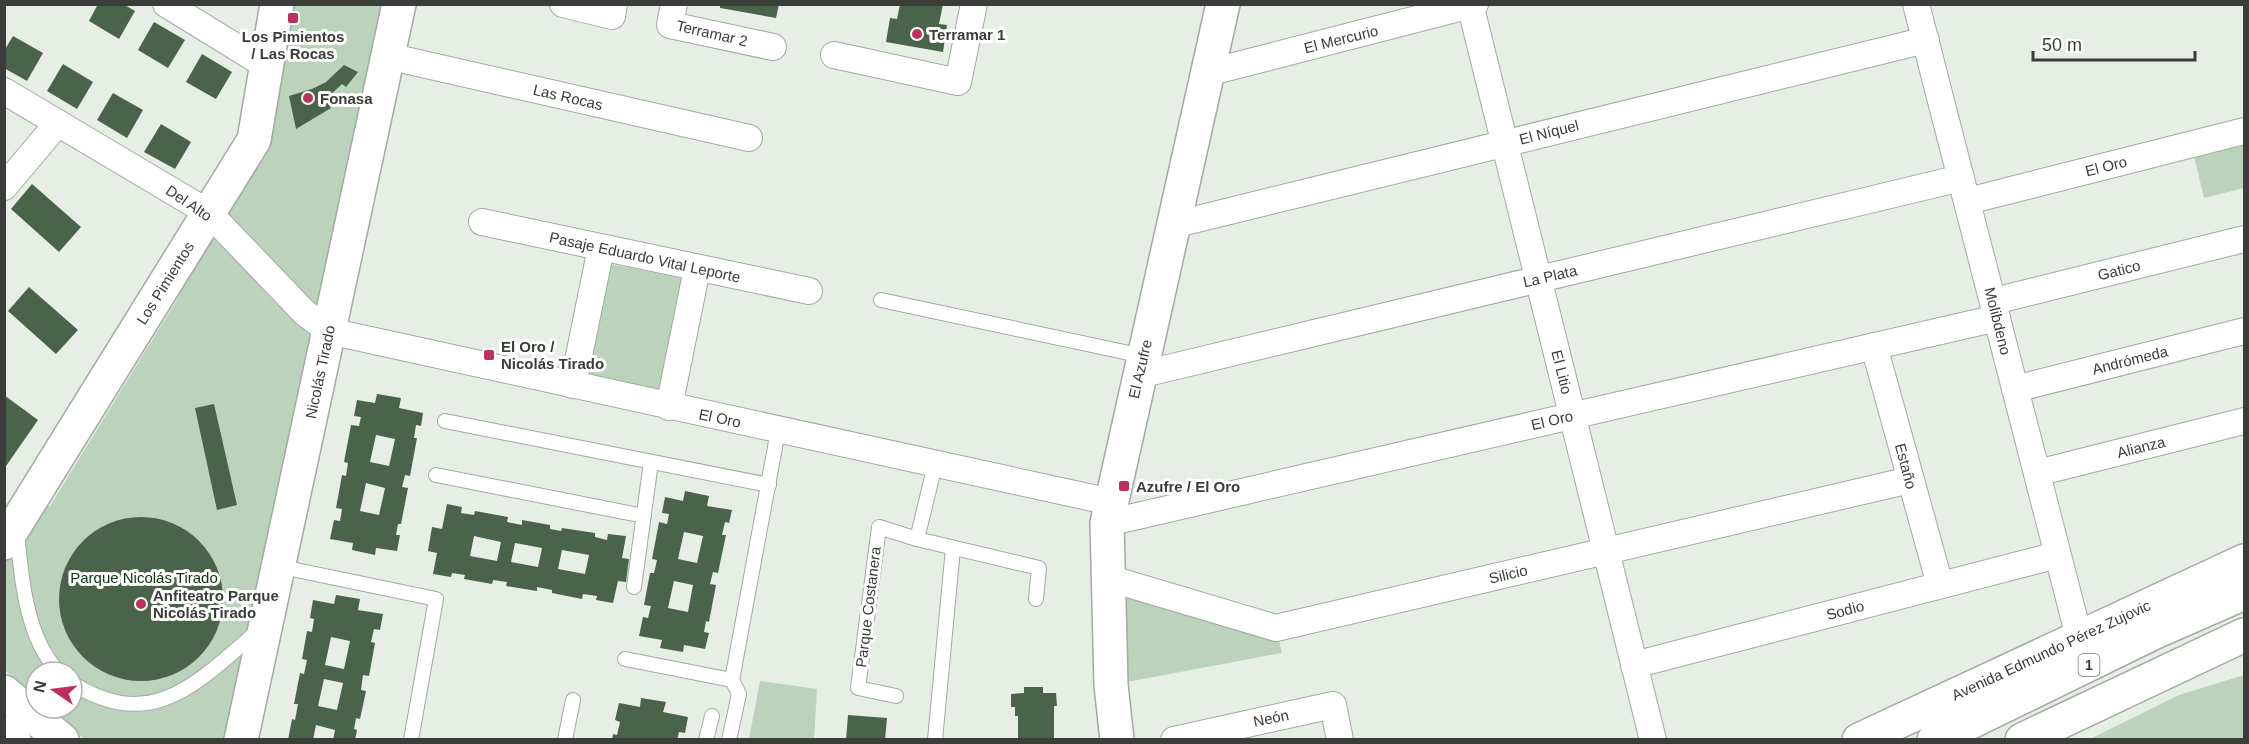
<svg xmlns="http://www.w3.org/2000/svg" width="2249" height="744" viewBox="0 0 2249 744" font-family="Arial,sans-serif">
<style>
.green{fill:#bbd3ba}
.building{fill:#4a6449;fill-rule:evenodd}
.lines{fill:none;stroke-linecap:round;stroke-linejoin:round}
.service-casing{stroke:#a2aaa2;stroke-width:16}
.minor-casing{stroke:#a2aaa2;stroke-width:28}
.tertiary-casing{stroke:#a2aaa2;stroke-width:36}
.secondary-casing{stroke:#a2aaa2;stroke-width:36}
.trunk-casing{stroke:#a2aaa2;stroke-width:36}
.service{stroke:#fff;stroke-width:14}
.minor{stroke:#fff;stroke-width:26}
.tertiary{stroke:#fff;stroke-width:33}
.secondary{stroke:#fff;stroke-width:33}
.trunk{stroke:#fff;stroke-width:33}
.poi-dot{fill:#be2f59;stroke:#fff;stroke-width:2}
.labels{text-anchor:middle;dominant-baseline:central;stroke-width:6;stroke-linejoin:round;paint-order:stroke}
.shield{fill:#fff;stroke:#757774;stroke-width:1.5}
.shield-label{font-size:14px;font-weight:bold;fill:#3a3d39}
.street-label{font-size:15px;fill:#3a3d39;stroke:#fff}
.poi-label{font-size:15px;font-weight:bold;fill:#3a3d39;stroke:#fff;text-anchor:start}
.park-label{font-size:15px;fill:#09350c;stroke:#fff}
</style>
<rect width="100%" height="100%" fill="#e6eee6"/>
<g class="green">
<path d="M289,5H388L228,739H84L48,708H72V672H36V697L5,670L4,563L40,505L50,506L178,298L182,277Z"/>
<path d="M2244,145V188L2204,198L2194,156Z"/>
<path d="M610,264L682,278L659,392L588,378Z"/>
<path d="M1108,578L1276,628L1282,653L1111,685Z"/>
<path d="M2244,675V739H2090L2179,695Z"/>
<path d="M760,681L817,689L814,739H749Z"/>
</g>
<g class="building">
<path d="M98,4H123L135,11L119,39L89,21Z"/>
<path d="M720,4H779L776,18L720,8Z"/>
<path d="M900,4H943L939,24L947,25L943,52L886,42L890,18L897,19Z"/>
<path d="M154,22L185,40L168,68L138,50Z"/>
<path d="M13,36L43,53L27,81L4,68V51Z"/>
<path d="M202,54L232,72L216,99L186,82Z"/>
<path d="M63,64L93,82L77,109L47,91Z"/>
<path d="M344,65L358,72L346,87L342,84L326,99L331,108L296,129L289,96L312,89L326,82Z"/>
<path d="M113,93L143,110L127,138L97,120Z"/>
<path d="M161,124L191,142L175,169L144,152Z"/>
<path d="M32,184L81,227L59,252L11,209Z"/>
<path d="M29,287L78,330L56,354L8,311Z"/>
<path d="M377,394L401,398L399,408L423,413L421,426L416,425L414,438H417L410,476L405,475L402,487L408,488L401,524H398L396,535H400L397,551L376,548L375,555L352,550L353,543L330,539L334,520L340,521L342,509L336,508L342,475L346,476L348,463L344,462L351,425L359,426L361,417L354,416L357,400L375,403ZM376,435L395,439L389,466L370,462ZM366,483L385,488L379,515L360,511Z"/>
<path d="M4,395L38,420L4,469Z"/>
<path d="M214,404L237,505L217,510L195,408Z"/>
<path d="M685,491L709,496L707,506L732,510L729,523L725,522L722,535H726L718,573L713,572L710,584L716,585L709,622L706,621L704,632L709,633L705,649L684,645L683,652L660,648L662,640L639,636L643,617L648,618L651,606L644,605L650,573H654L657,560L652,559L659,522L667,524L669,514L662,513L665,497L683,501ZM684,532L703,536L697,563L678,559ZM674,581L693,585L688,612L668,608Z"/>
<path d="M447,504L462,507L461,513L474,515L475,511L508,517L507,522L522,525V520L550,525V529L561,531L562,528L595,533V537L607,540L608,534L626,536L622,558L629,559L626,582L618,581L613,603L596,600L597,596L583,594L582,599L552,593V590L537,587V591L506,586L507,582L493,580L492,584L464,579L465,575L452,573L451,577L433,574L437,553L428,551L432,527L442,529ZM474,536L501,542L497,561L470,556ZM515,543L542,548L538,567L511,562ZM562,550L589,555L585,574L558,569Z"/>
<circle cx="141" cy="599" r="82"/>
<path d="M336,595L360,599L358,610L383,614L380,630L374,629L371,642L375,643L369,676L363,675L361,690L366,691L360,719L356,718L354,729L357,730L355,740H333L335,730L316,725L313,740H288L292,719L295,720L298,704H294L300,673L304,674L307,660L302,659L307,631L312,632L314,619L310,618L313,600L334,604ZM331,637L350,641L344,669L325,665ZM324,679L343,683L337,710L318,706Z"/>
<path d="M1024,687H1043V693H1056L1057,706H1054V740H1018V716H1015V707H1011V694L1024,693Z"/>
<path d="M641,698L666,702L663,712L688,717L685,733L679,732L677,740H612L613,734L617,735L620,722L615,720L619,703L640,707Z"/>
<path d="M848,715L887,718L885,740H846Z"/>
</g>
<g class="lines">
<defs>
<g id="service">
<path d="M881,300L1143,356"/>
<path d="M445,421L769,485"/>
<path d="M935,465L917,539L1039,568L1036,599"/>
<path d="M436,475L644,516"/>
<path d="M17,532C21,576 26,639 59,672"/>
<path d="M277,566L436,599L411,740"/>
<path d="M634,587L651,462"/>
<path d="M625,659L732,680L778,431"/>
<path d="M72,683C153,735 200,680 260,629"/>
<path d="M896,696L858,688L879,527L917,539"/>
<path d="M565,740L573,700"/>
<path d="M706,740L712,716"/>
<path d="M729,740L739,694L732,680"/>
<path d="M935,740L953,548"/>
</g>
<g id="minor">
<path d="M166,4L267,66"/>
<path d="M563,4L612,16L614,4"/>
<path d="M674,4L670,25L773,47"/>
<path d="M1470,4L1653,740"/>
<path d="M1916,4L2079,637"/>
<path d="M834,55L958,82L974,4"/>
<path d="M387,56L749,138"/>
<path d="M1207,73L1475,4"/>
<path d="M4,91L209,213L305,313L329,331L1111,502"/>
<path d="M4,187L58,123"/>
<path d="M1968,201L2244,131"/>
<path d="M482,222L809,291"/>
<path d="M1173,225L1926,40"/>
<path d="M1994,301L2244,239"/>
<path d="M1874,346L1940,585"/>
<path d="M1139,375L1961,178"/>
<path d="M573,385L601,248"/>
<path d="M2015,389L2244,331"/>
<path d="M669,407L697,269"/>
<path d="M2037,473L2244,421"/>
<path d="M1107,523L1997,318"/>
<path d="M1108,578L1276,628L1910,480"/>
<path d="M1634,665L2057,555"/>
<path d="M1174,740L1333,705L1340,740"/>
</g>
<g id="tertiary">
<path d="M1117,740L1111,685L1107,523L1223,4"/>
<path d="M1859,740L2244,561"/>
</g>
<g id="secondary">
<path d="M4,543L254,140L277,4"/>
<path d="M241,740L399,4"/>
</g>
<g id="trunk">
<path d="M4,692L62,740"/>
<path d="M4,732L14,740"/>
<path d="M1934,740L2153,633L2244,593"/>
<path d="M2022,740L2244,635"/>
</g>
</defs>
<use href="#service" class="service-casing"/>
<use href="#minor" class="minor-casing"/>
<use href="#tertiary" class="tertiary-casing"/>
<use href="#secondary" class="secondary-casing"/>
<use href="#trunk" class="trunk-casing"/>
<use href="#service" class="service"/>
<use href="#minor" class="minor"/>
<use href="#tertiary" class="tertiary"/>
<use href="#secondary" class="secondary"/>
<use href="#trunk" class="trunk"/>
</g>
<g class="poi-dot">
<rect x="287" y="12" width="12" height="12" rx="3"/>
<circle cx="917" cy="34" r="6"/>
<circle cx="308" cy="98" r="6"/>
<rect x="483" y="349" width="12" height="12" rx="3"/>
<rect x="1118" y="480" width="12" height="12" rx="3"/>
<circle cx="141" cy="604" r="6"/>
</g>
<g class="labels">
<rect class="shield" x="2078.5" y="654" width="21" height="22" rx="4.5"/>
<g class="shield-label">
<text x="2089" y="665">1</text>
</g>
<g class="street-label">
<text transform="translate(712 33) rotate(13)">Terramar 2</text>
<text transform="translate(1341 39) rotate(-14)">El Mercurio</text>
<text transform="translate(568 97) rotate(13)">Las Rocas</text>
<text transform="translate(1549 132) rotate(-14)">El Níquel</text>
<text transform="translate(2106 166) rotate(-14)">El Oro</text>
<text transform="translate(189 203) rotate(34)">Del Alto</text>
<text transform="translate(645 257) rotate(12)">Pasaje Eduardo Vital Leporte</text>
<text transform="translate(2119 270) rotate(-14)">Gatico</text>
<text transform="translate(1550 276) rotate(-13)">La Plata</text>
<text transform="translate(165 283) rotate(-58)">Los Pimientos</text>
<text transform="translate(1998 321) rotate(76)">Molibdeno</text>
<text transform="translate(2130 360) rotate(-14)">Andrómeda</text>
<text transform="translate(1140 369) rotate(-77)">El Azufre</text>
<text transform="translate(320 372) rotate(-78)">Nicolás Tirado</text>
<text transform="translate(1562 372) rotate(76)">El Litio</text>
<text transform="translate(720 418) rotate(12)">El Oro</text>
<text transform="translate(1552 420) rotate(-13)">El Oro</text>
<text transform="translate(2141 447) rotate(-14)">Alianza</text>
<text transform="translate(1906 466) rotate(75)">Estaño</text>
<text transform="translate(1508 574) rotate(-13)">Silicio</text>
<text transform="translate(868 607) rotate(-83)">Parque Costanera</text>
<text transform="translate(1845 610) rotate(-15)">Sodio</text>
<text transform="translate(2051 650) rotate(-25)">Avenida Edmundo Pérez Zujovic</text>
<text transform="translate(1271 718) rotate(-12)">Neón</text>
</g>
<g class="poi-label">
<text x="929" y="34">Terramar 1</text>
<text x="293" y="36" text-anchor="middle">Los Pimientos<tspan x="293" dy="17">/ Las Rocas</tspan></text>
<text x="320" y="98">Fonasa</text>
<text x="501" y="346">El Oro /<tspan x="501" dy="17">Nicolás Tirado</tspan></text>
<text x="1136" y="486">Azufre / El Oro</text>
<text x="153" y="595">Anfiteatro Parque<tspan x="153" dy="17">Nicolás Tirado</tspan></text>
</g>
<g class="park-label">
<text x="144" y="577">Parque Nicolás Tirado</text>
</g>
</g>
<rect width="2249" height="744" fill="none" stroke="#3a3d39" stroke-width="12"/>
<g transform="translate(54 690) rotate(284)"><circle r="28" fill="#ffffff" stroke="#b0b1b0" stroke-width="1.5"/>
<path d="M0-4.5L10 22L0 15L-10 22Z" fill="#be2f59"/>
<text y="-9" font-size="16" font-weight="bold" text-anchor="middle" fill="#3a3d39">N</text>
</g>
<path d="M2033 51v9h162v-9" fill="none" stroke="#3a3d39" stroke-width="3"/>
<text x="2042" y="51" font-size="18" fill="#3a3d39" stroke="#ffffff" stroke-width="4.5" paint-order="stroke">50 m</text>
</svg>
